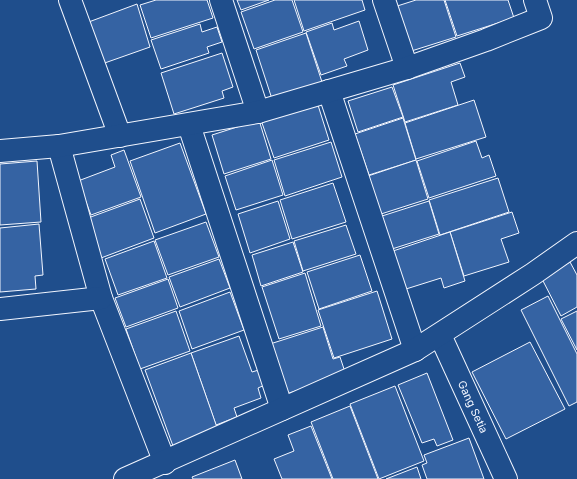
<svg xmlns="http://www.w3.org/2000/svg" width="577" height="479" viewBox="0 0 577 479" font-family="Inter,sans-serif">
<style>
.building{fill:#3563a3;stroke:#f2f6ff}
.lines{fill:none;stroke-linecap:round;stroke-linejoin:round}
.minor-casing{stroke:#f2f6ff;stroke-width:24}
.minor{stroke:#1f4e8c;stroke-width:22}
.labels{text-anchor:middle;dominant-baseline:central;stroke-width:3;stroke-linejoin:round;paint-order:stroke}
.street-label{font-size:11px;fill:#f2f6ff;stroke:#1f4e8c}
</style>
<rect width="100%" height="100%" fill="#1f4e8c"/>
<g class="building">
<path d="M156,0H207L213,18L151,38L140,5Z"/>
<path d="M237,0H269L241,10Z"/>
<path d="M275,0H292L303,32L254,49L241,12Z"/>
<path d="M294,0H362L365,10L304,31Z"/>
<path d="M416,0H444L456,37L405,53L391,8Z"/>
<path d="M445,0H508L514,18L457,36Z"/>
<path d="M137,4L150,47L99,65L86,23Z"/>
<path d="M359,21L368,50L344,59L347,66L321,75L306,32L332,23L334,30Z"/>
<path d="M200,24L202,32L217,27L222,42L207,47L209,53L161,69L151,40Z"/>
<path d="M306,33L322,82L272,99L256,50Z"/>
<path d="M222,53L233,87L222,91L224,98L174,114L161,73Z"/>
<path d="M460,63L465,77L451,82L458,105L405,122L393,85Z"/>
<path d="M392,87L403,117L358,132L348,101Z"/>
<path d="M474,100L486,137L416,159L405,123Z"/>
<path d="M317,102L329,140L274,158L261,120Z"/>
<path d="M403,118L416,160L369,175L355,134Z"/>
<path d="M259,120L271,159L224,174L212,135Z"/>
<path d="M476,141L482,158L489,155L496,176L429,198L417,161Z"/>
<path d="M331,142L342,177L285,196L274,160Z"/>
<path d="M180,143L206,214L155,233L130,161Z"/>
<path d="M124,150L141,197L91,215L78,181L115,167L111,155Z"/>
<path d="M272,160L283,195L236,210L225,176Z"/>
<path d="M416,160L428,199L381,214L368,176Z"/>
<path d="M37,161L41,222L0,225V164Z"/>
<path d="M498,178L509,212L440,235L429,200Z"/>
<path d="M333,183L346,222L292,239L280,200Z"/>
<path d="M140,199L154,238L101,258L88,218Z"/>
<path d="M278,201L290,239L250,253L238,214Z"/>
<path d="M429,201L439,234L392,249L382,216Z"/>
<path d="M512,212L519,233L501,239L509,262L464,276L450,232Z"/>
<path d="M206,222L219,257L168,275L155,240Z"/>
<path d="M39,224L43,275L35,276L36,289L0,292V228Z"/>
<path d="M346,225L356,254L303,271L294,241Z"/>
<path d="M450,232L465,281L444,288L441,278L406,289L393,251Z"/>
<path d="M154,241L167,278L118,295L105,259Z"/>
<path d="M293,242L303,272L261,286L252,255Z"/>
<path d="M360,255L372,291L319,309L307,272Z"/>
<path d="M219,259L230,288L180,307L169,277Z"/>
<path d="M570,262L577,275V307L561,316L541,277Z"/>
<path d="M305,273L321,326L279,339L262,287Z"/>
<path d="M168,279L178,308L126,327L115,298Z"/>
<path d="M377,291L392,339L334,358L318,310Z"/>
<path d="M230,292L244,330L192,349L179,311Z"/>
<path d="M548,296L577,354V402L569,406L521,310Z"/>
<path d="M176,311L190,351L140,369L126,329Z"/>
<path d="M577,311V350L561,319Z"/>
<path d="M323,327L333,359L340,357L346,375L286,394L270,344Z"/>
<path d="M239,336L252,372L262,369L267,384L258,388L261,398L234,408L237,417L216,425L191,353Z"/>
<path d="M530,342L565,409L506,439L472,372Z"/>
<path d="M191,353L220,436L173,446L145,370Z"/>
<path d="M427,373L453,440L437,446L434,439L422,443L398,385Z"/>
<path d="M395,386L424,461L379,479L350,404Z"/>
<path d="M350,406L378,479H333L311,422Z"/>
<path d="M311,426L332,479H282L274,459L294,451L288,435Z"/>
<path d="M469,438L484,479H427L422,465L427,463L424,455Z"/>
<path d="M235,460L242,479H193L192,477Z"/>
<path d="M417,467L421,479H386Z"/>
</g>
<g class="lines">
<defs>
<g id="minor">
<path d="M70,0L120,136"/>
<path d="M221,0L258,112"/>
<path d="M384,0L407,68"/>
<path d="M329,91L415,350"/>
<path d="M189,125L282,409"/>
<path d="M59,146L101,298L165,463"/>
<path d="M0,151L59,146L258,112L407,68L486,40L541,18L535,0"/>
<path d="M0,309L101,298"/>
<path id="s1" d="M440,335L506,479"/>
<path d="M125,479L415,350L533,274L577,243"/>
</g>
</defs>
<use href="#minor" class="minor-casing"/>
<use href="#minor" class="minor"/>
</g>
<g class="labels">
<g class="street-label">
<text stroke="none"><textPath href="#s1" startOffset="79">Gang Setia</textPath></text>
</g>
</g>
</svg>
